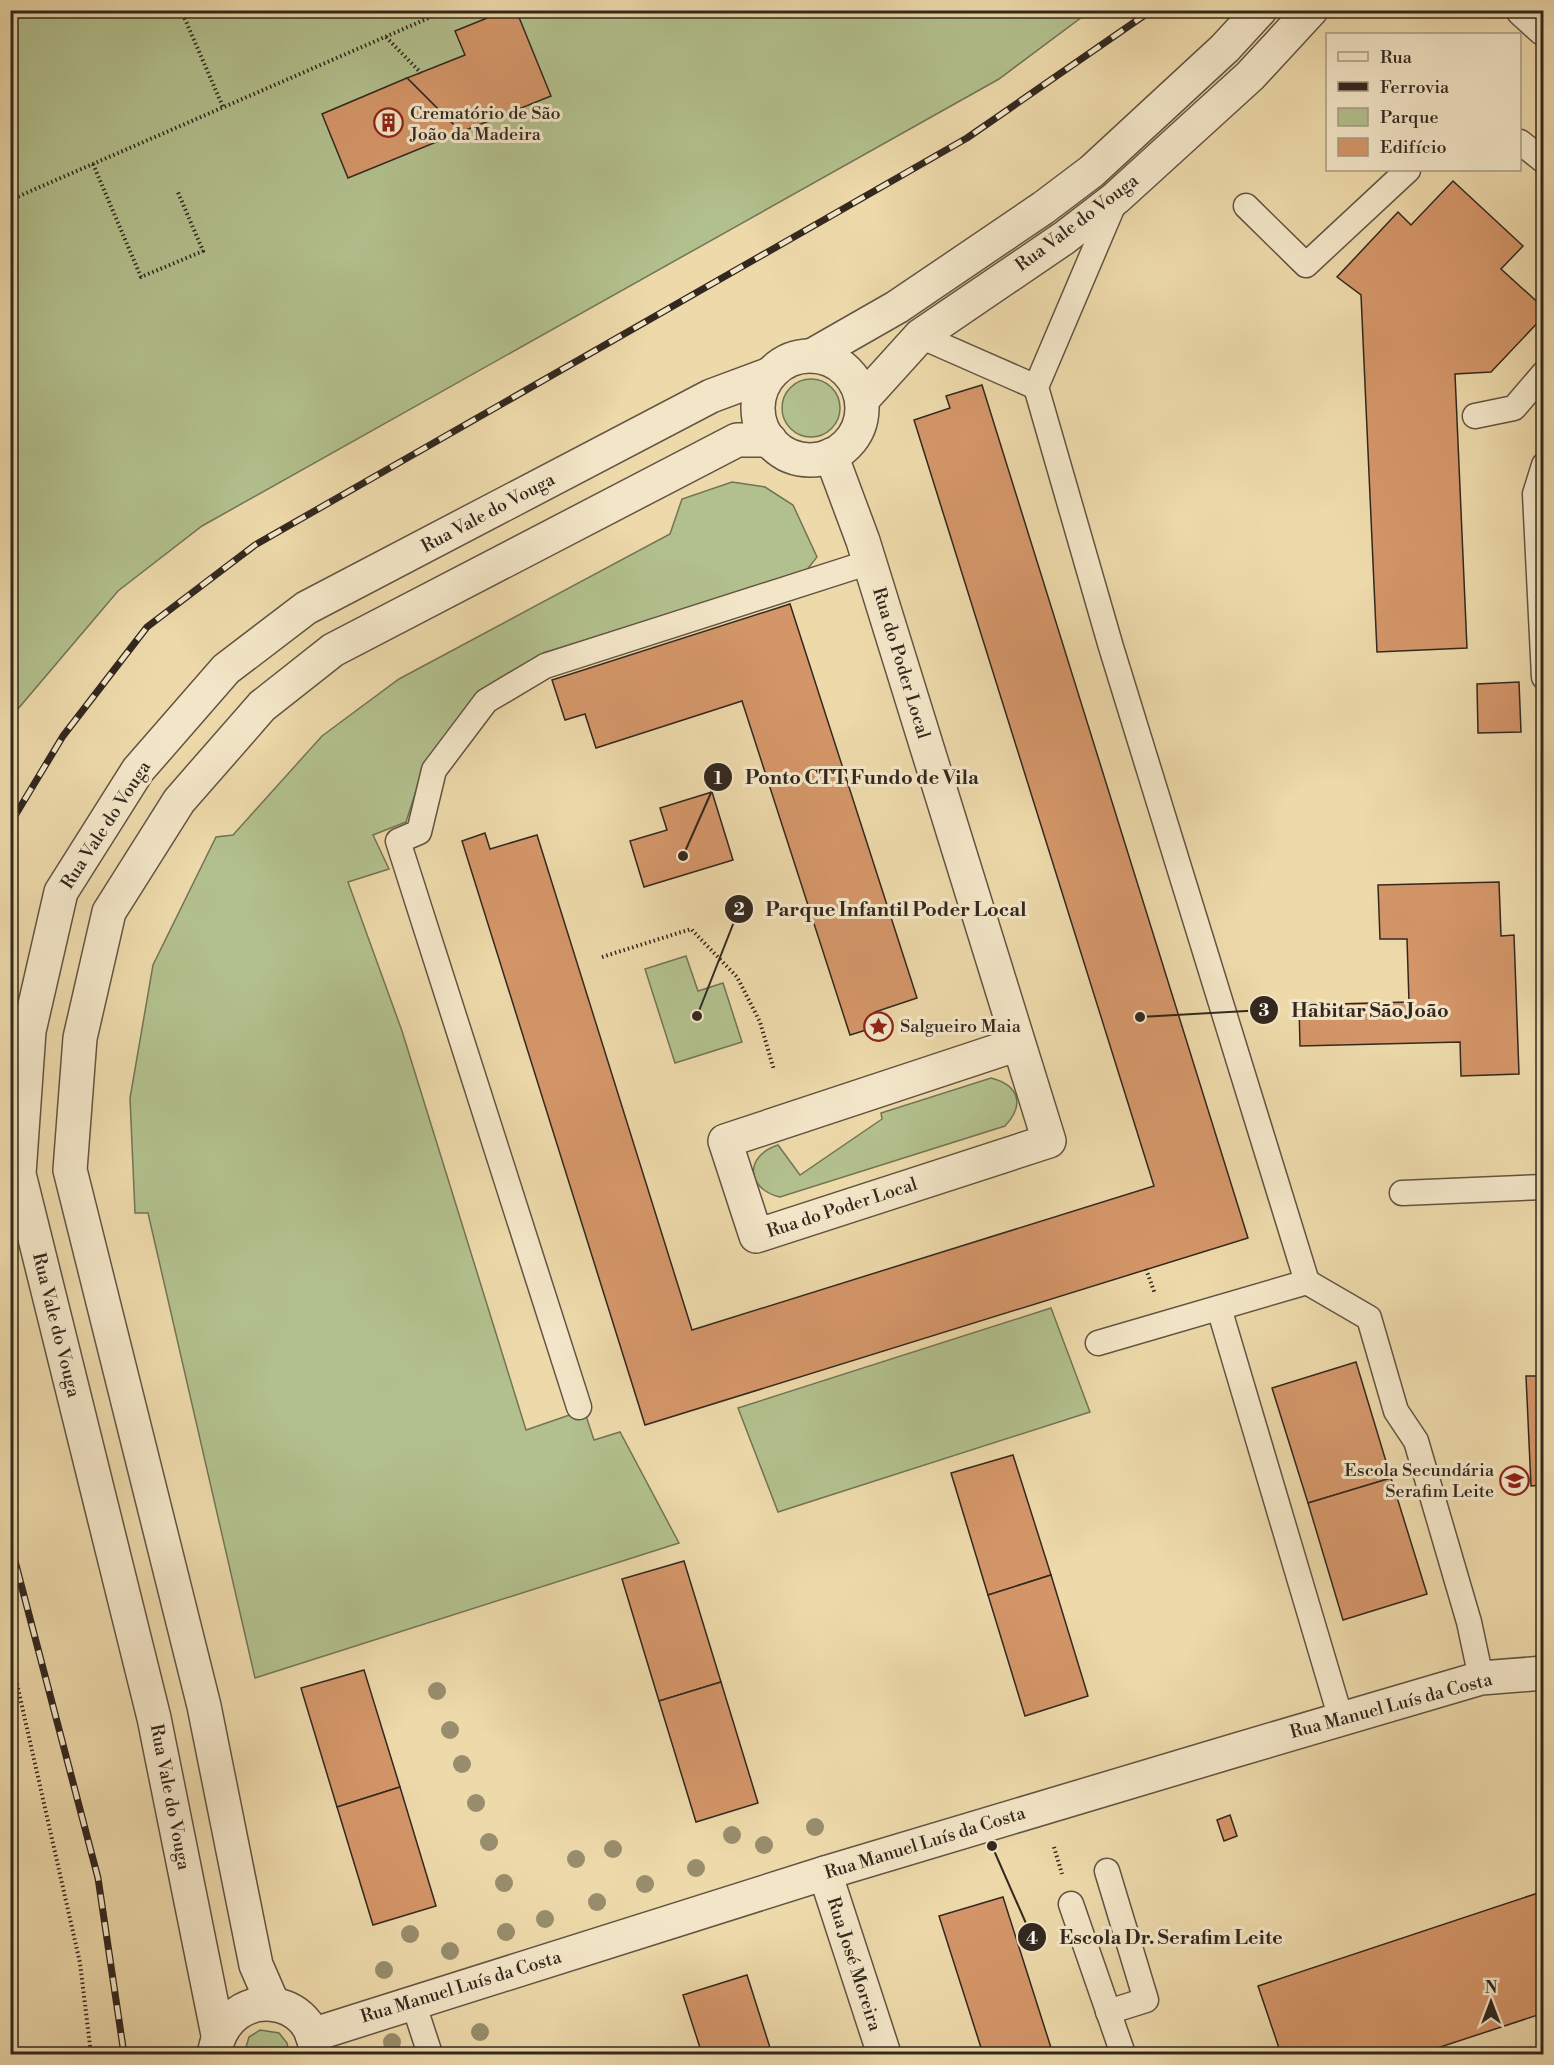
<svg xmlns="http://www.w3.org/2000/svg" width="1554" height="2065" viewBox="0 0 1554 2065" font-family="'Libre Bodoni',serif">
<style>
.green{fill:#b2c08d;stroke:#727456;stroke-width:1.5}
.building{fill:#d49669;stroke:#33281f;stroke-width:1.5}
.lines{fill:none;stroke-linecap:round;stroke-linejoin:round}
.service-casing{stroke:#625442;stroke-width:27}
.minor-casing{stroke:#625442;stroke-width:36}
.tertiary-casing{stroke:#625442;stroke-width:36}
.path{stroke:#33281f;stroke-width:4;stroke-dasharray:1.5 3;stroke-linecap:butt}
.service{stroke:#f3e6c8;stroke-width:24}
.minor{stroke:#f3e6c8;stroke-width:33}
.tertiary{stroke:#f3e6c8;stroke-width:33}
.rail-casing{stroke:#33281f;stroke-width:7}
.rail{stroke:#f3e6c8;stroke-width:4.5;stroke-dasharray:14;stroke-linecap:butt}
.tree{fill:#988d6c}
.labels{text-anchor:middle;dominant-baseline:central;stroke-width:6;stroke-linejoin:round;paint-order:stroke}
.poi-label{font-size:18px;fill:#33281f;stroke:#f3e6c8;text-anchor:start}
.street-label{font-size:18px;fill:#33281f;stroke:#f3e6c8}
.leader{fill:none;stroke:#33281f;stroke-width:2}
.callout-dot{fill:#33281f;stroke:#f3e6c8;stroke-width:2}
.mark-label{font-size:18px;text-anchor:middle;font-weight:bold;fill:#fff}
.callout-label{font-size:20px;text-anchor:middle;font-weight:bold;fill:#33281f;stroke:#f3e6c8;stroke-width:6;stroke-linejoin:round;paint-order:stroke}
</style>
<rect width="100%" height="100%" fill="#edd9aa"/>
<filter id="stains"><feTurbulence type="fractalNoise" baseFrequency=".00333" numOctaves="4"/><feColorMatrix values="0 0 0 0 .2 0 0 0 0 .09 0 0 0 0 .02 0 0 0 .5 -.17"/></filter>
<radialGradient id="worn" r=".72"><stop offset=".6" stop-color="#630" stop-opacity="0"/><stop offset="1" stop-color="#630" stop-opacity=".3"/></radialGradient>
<g class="green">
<path d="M10,11H1090L999,79L202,526L118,591L17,710L10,693Z"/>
<circle cx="811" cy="408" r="29"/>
<path d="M732,482L765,487L793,505L817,557L806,571L543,653L480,694L424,766L406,822L373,835L389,869L348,882L402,1031L526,1430L584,1410L594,1440L620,1432L679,1543L255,1678L148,1213H135L130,1098L153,965L216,837L233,835L322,736L399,679L670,534L682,499Z"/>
<path d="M686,956L698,991L723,983L742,1042L675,1063L645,969Z"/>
<path d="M991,1078C1019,1085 1025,1105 1005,1126L780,1197C746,1189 744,1156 778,1145L800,1175L882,1119L881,1113Z"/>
<path d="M1051,1308L1090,1412L778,1512L738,1408Z"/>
<path d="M260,2030L279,2033L287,2043L289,2054H244L249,2037Z"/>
</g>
<g class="building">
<path d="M507,10H516L551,96L461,132L407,78L465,55L455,31Z"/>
<path d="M407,78L461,132L348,178L322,114Z"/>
<path d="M1453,181L1523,246L1501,269L1544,308V316L1491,372L1455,374L1467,648L1377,652L1361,295L1337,277L1398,212L1411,225Z"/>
<path d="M982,385L1248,1238L645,1425L462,841L485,833L490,849L537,835L692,1330L1154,1186L914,420L950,408L946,396Z"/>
<path d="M790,604L917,998L875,1012L879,1026L850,1035L742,701L596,748L585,714L565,720L552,680Z"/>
<path d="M1519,682L1521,732L1478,733L1477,684Z"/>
<path d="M712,792L733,860L644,887L630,841L667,830L660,808Z"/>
<path d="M1499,882L1501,936L1514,935L1519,1074L1461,1076L1460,1042L1300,1046L1299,1005L1409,1002L1407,939H1380L1378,885Z"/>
<path d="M1356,1362L1391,1478L1308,1503L1272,1388Z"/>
<path d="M1526,1376H1544V1485L1531,1486Z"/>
<path d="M1013,1455L1051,1575L988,1595L951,1473Z"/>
<path d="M1391,1478L1427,1594L1343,1620L1308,1503Z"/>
<path d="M684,1561L721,1682L659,1701L622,1579Z"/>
<path d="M1051,1575L1088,1696L1025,1716L988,1595Z"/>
<path d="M364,1670L400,1787L337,1807L301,1688Z"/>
<path d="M721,1682L758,1803L696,1822L659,1701Z"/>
<path d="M400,1787L436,1906L373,1925L337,1807Z"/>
<path d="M1230,1815L1237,1836L1224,1841L1217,1820Z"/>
<path d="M1544,1891V2013L1419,2054H1281L1258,1986Z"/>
<path d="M1003,1897L1053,2054H983L939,1916Z"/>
<path d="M747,1975L772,2054H702L683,1995Z"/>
</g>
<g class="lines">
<defs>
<g id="service">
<path d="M1520,142L1544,161"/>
<path d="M1246,206L1306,265L1408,170"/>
<path d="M920,336L1036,387"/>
<path d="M1475,416L1514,408L1544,373"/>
<path d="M1544,465L1535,494L1544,677"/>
<path d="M1402,1193L1544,1187"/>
<path d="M1307,1282L1369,1318L1396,1411L1416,1441L1469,1622L1481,1678"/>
<path d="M1219,1308L1341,1719"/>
<path d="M1098,1343L1307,1282L1111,647L1036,387L1116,199"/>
<path d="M579,1407L398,841L419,832L434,770L486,701L545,666L870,562"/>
<path d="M1107,1871L1146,2000L1108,2012"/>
<path d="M1071,1904L1123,2054"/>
<path d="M413,2002L430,2054"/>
</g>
<g id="minor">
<path d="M813,355L897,307L1043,208L1092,171L1225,48L1260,10"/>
<circle cx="810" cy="408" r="52"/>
<path d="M862,400L920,336L1064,238L1116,198L1250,76L1311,10"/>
<path d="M831,455L863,541L1049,1141L756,1236L725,1141L1018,1044"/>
<path d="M825,1873L884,2054"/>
<path d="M273,2004L256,1965L204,1706L70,1170L80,1038L109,912L179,801L262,706L333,650L737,440H770"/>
<path d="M218,2035L154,1718L19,1174L29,1031L61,892L138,770L226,669L306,608L711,396L770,374"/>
<path d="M312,2035L825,1873L1233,1751L1481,1678L1544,1673"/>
<path d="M215,2050C230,1981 318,1996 315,2054"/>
</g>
<path id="tertiary" d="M1523,10L1544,29"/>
</defs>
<use href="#service" class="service-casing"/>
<use href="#minor" class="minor-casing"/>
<use href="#tertiary" class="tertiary-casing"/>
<g class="path">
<path d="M181,10L223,107"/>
<path d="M386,37L421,73"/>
<path d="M93,164L141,277L203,251L177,190"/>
<path d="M10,200L447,10"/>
<path d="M602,957L691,929L737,977L760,1022L774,1070"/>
<path d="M1146,1269L1155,1294"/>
<path d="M10,1653L80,1963L91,2054"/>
<path d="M1054,1847L1062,1874"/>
</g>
<use href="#service" class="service"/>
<use href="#minor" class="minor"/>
<use href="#tertiary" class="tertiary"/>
<defs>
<g id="rail">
<path d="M10,824L63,736L147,627L255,545L967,138L1152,10"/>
<path d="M10,1542L98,1878L124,2054"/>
</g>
</defs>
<use href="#rail" class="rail-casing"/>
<use href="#rail" class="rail"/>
</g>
<g class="tree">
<circle cx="437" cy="1691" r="9"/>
<circle cx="450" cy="1730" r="9"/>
<circle cx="462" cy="1764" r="9"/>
<circle cx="476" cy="1803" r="9"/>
<circle cx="815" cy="1827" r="9"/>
<circle cx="732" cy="1835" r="9"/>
<circle cx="489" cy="1842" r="9"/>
<circle cx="764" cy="1845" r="9"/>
<circle cx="613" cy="1849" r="9"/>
<circle cx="576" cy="1859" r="9"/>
<circle cx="696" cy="1868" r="9"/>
<circle cx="504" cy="1883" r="9"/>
<circle cx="645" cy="1884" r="9"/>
<circle cx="597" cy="1902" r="9"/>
<circle cx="545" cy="1919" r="9"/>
<circle cx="506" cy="1932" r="9"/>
<circle cx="410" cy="1934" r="9"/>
<circle cx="450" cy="1951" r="9"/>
<circle cx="384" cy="1970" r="9"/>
<circle cx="480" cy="2032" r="9"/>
<circle cx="392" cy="2042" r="9"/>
</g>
<defs>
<symbol id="building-ring" viewBox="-11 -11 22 22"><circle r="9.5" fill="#f3e6c8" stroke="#8f2418" stroke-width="1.5"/><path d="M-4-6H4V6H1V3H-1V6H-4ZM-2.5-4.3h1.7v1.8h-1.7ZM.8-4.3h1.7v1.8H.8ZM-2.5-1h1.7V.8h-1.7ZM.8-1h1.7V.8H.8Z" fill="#8f2418"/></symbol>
<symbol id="sight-ring" viewBox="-11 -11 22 22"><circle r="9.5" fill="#f3e6c8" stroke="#8f2418" stroke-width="1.5"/><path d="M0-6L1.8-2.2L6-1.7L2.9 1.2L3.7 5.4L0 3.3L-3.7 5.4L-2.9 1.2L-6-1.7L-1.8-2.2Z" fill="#8f2418"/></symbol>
<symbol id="school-ring" viewBox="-11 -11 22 22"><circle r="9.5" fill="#f3e6c8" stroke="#8f2418" stroke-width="1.5"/><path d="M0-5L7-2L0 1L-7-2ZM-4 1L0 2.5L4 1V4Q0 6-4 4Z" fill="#8f2418"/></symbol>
</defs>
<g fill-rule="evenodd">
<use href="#building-ring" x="372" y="106" width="33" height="33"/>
<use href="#sight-ring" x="862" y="1010" width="33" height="33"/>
<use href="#school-ring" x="1498" y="1464" width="33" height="33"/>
</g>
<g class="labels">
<g class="poi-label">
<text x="410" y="113">Crematório de São<tspan x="410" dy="21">João da Madeira</tspan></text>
<text x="900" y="1026">Salgueiro Maia</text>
<text x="1494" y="1470" text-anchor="end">Escola Secundária<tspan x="1494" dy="21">Serafim Leite</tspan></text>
</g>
<g class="street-label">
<text transform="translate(1077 223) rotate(-37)">Rua Vale do Vouga</text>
<text transform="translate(488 513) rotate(-28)">Rua Vale do Vouga</text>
<text transform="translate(901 663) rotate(73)">Rua do Poder Local</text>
<text transform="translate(106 825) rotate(-57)">Rua Vale do Vouga</text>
<text transform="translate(842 1208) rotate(-18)">Rua do Poder Local</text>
<text transform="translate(56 1325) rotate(76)">Rua Vale do Vouga</text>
<text transform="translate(1391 1706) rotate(-15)">Rua Manuel Luís da Costa</text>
<text transform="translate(170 1797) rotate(79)">Rua Vale do Vouga</text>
<text transform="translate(925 1843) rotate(-17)">Rua Manuel Luís da Costa</text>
<text transform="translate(854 1964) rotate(72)">Rua José Moreira</text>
<text transform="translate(461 1987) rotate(-17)">Rua Manuel Luís da Costa</text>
</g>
</g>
<path class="leader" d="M683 856L718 777M697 1016L739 909M1140 1017L1264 1010M992 1846L1032 1937"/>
<g class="callout-dot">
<circle cx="683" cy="856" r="6"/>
<circle cx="697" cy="1016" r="6"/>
<circle cx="1140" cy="1017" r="6"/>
<circle cx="992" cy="1846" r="6"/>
<circle cx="718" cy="777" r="15"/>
<circle cx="739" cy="909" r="15"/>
<circle cx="1264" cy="1010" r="15"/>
<circle cx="1032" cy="1937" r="15"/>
</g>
<g class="mark-label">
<text x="718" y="784">1</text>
<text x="739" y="915">2</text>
<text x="1264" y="1016">3</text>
<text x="1032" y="1944">4</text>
</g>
<g class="callout-label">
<text x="862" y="784">Ponto CTT Fundo de Vila</text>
<text x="896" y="916">Parque Infantil Poder Local</text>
<text x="1370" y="1017">Habitar São João</text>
<text x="1171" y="1944">Escola Dr. Serafim Leite</text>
</g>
<rect width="1554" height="2065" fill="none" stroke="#edd9aa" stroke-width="36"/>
<rect x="12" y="12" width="1530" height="2041" fill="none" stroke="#33281f" stroke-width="3"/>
<rect x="18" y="18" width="1518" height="2029" fill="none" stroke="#33281f" stroke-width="1.5"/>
<rect x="1326" y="33" width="195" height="138" fill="#f3e6c8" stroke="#a69a84" stroke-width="1.5"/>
<rect x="1338" y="52" width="30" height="9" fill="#f3e6c8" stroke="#a69a84" stroke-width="1.5"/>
<text x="1380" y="63" font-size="18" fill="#33281f">Rua</text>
<rect x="1338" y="82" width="30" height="9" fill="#33281f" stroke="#a69a84" stroke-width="1.5"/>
<text x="1380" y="93" font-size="18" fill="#33281f">Ferrovia</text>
<rect x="1338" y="108" width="30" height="18" fill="#b2c08d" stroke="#a69a84" stroke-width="1.5"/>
<text x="1380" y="123" font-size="18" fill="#33281f">Parque</text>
<rect x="1338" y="138" width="30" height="18" fill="#d49669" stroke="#a69a84" stroke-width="1.5"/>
<text x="1380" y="153" font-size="18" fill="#33281f">Edifício</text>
<g transform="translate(1491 2002)" stroke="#f3e6c8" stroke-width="4.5" paint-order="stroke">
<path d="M0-4.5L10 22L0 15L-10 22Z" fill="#33281f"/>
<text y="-9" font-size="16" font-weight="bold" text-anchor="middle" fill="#33281f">N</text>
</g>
<rect width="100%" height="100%" filter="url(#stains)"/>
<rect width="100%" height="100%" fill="url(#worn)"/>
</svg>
